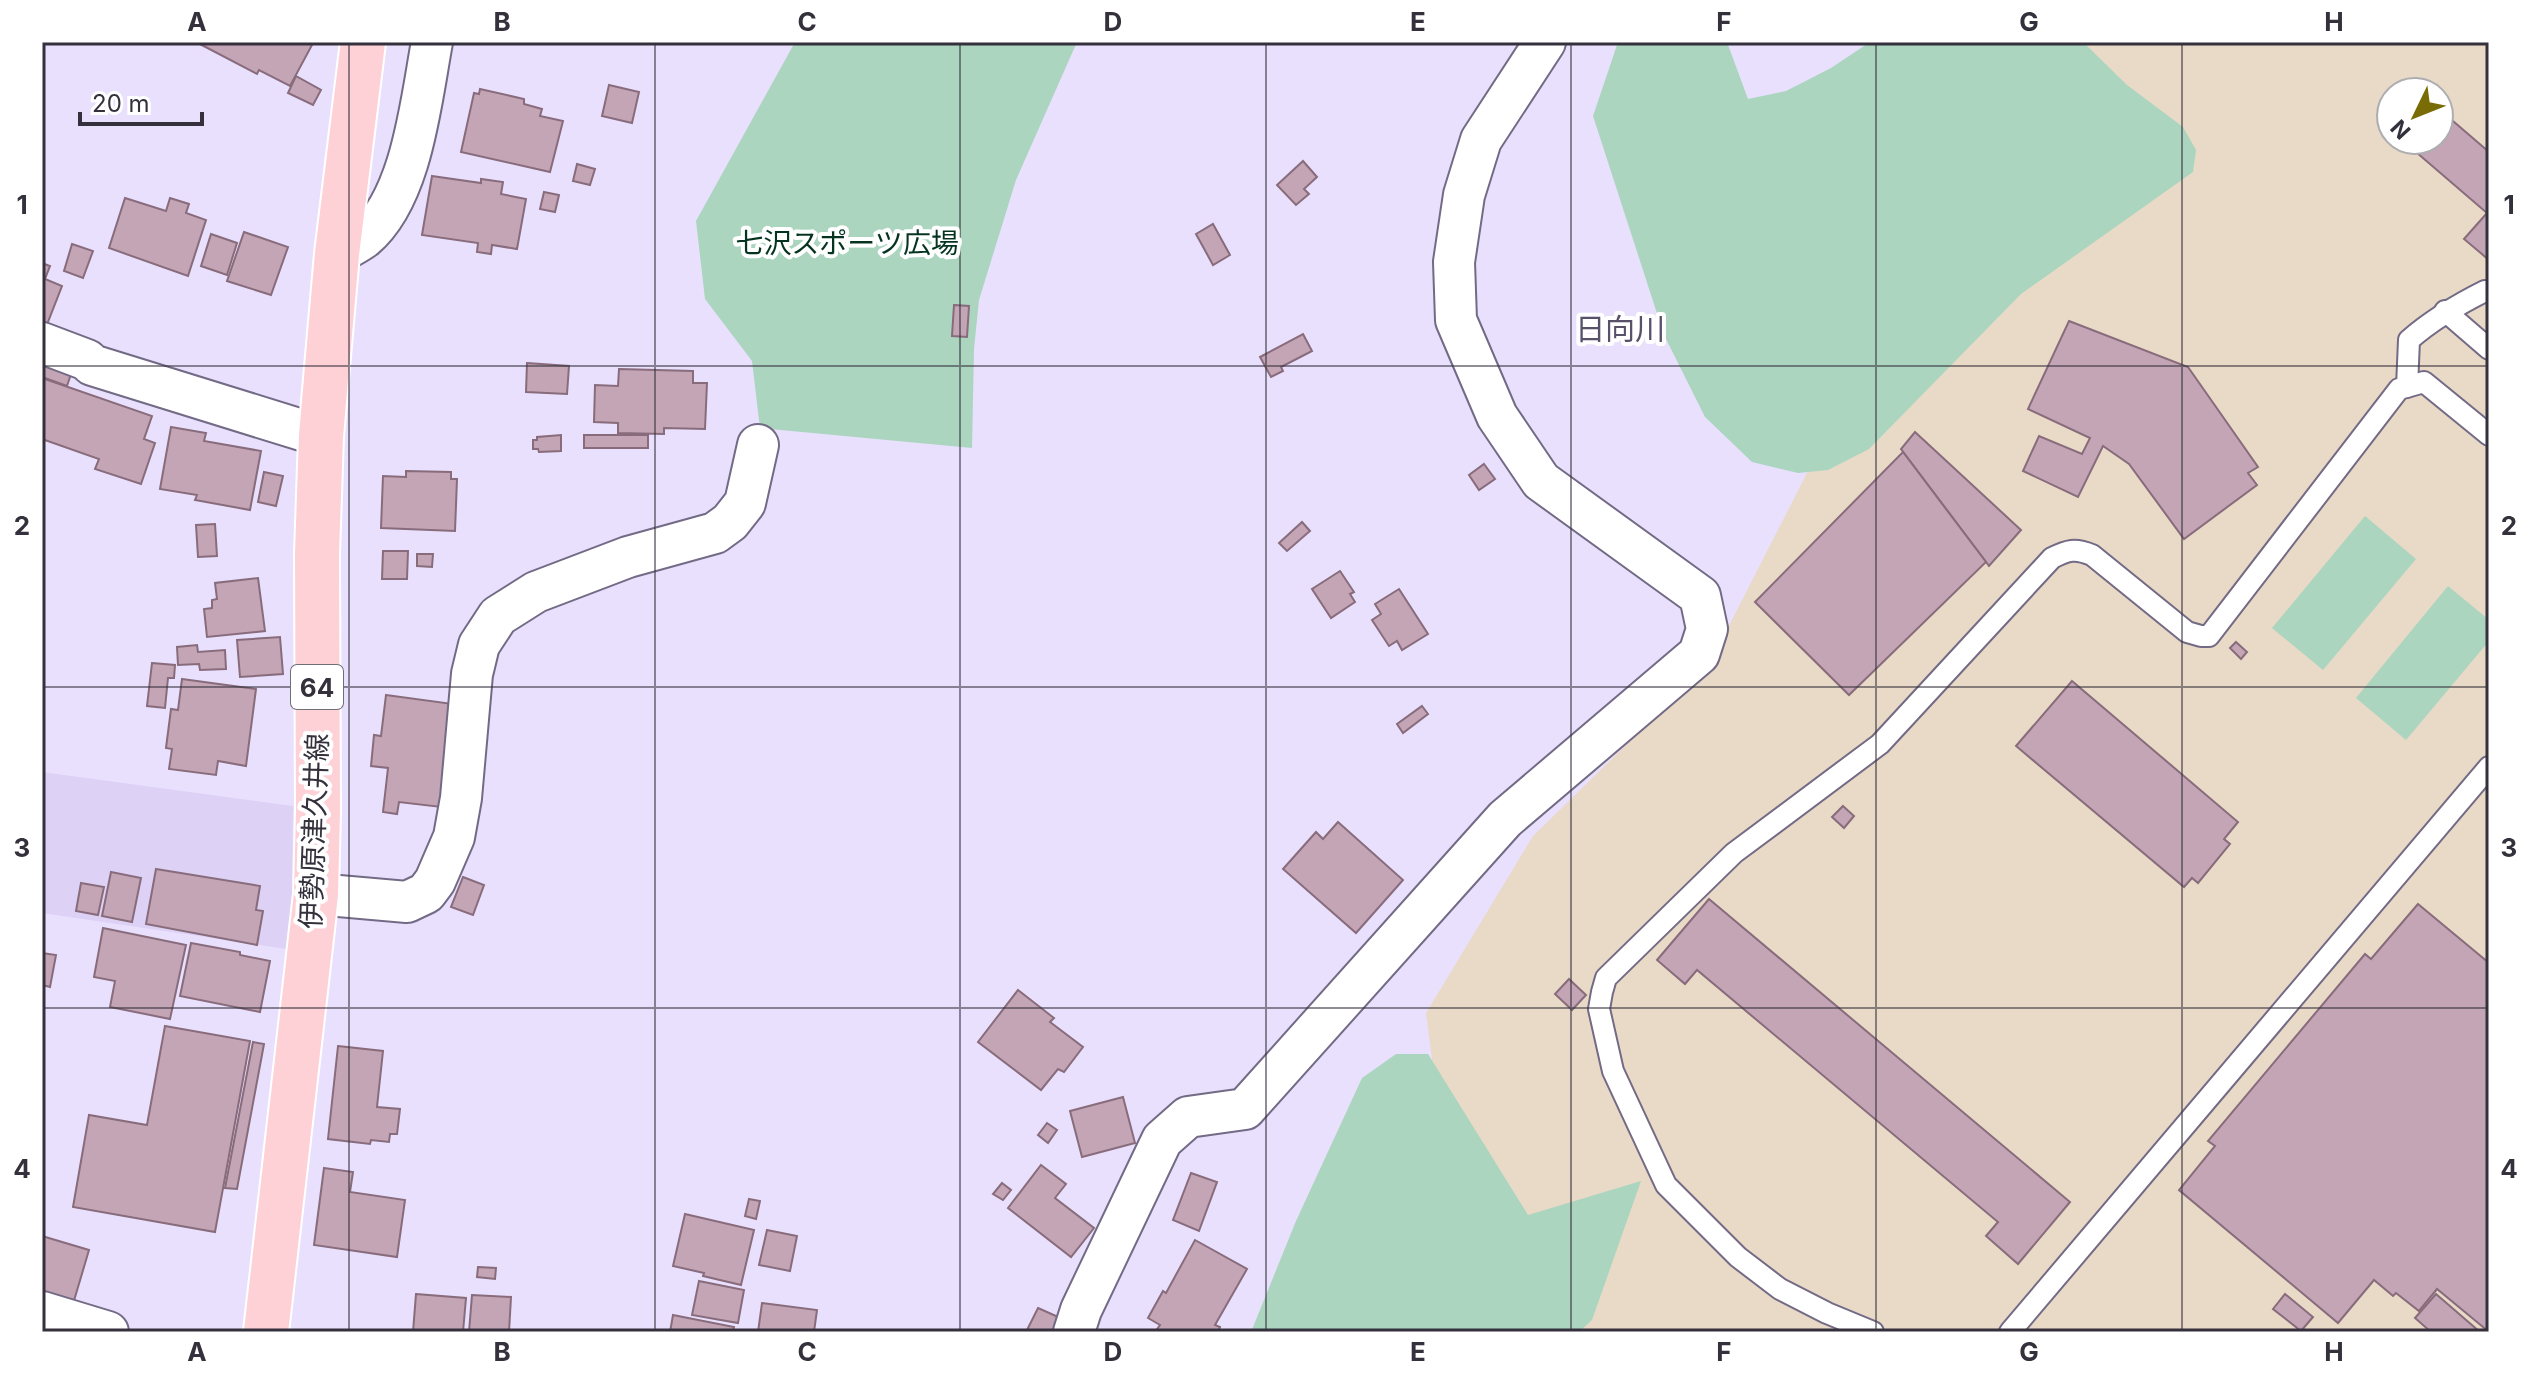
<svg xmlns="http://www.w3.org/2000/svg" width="2531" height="1374" viewBox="0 0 2531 1374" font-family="Inter,'Noto Sans JP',sans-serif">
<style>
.commercial{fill:#e8dac6;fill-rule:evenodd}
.built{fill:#ddd1f5}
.green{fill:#abd5bf}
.building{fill:#c3a5b6;stroke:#886c7c;stroke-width:2}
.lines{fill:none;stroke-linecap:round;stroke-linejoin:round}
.lane-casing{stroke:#736a85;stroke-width:24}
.street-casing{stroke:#736a85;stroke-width:44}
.primary-casing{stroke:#fff;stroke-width:48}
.lane{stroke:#fff;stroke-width:20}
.street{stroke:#fff;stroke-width:40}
.primary{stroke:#fed1d7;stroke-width:44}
.grid{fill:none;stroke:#34313c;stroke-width:2;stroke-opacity:0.55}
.labels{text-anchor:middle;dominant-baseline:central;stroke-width:8;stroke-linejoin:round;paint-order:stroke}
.shield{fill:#fff;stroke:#716f76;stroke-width:2}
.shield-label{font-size:26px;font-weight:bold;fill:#34313c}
.park-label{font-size:28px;fill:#043320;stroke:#fff}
.street-label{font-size:28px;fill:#34313c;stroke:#fff}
.neighbourhood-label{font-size:30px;fill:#59506a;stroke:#fff}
.neatline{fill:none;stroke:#34313c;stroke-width:3}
.grid-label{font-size:26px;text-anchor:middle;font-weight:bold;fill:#34313c}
</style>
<rect width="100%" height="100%" fill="#e9e0fe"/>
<path class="commercial" d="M2027,42H2489V1332H1467L1426,1013L1533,836L1710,663ZM2391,92H2439V140H2391Z"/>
<path class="built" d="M42,772L293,806L292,893L287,949L42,913Z"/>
<g class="green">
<path d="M795,42H1077L1016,180L979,300L974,349L972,448L760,428L752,361L705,299L696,221Z"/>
<path d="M1618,42H1727L1748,99L1786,91L1831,68L1870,42H2083L2127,85L2183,127L2196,150L2193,172L2021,294L1869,449L1828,470L1798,473L1752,462L1705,417L1664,335L1593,116Z"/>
<path d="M2365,516L2416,559L2323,670L2272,628Z"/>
<path d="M2448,586L2489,620V641L2406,740L2356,698Z"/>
<path d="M1396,1054H1428L1528,1215L1641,1181L1592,1320L1579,1332H1251L1296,1221L1362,1078Z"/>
</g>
<g class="building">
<path d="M196,42H306L312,45L290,86L259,70L257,74Z"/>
<path d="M296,76L321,90L313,105L288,93Z"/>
<path d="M609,85L639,92L632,123L602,116Z"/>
<path d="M480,89L524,99V104L542,109L540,116L563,121L550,172L461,152L474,93L479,94Z"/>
<path d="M2439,109L2489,152V260L2464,239L2487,213L2402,140H2439Z"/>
<path d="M1303,161L1317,177L1304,189L1309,194L1296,205L1277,185Z"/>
<path d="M577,164L595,169L590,185L573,181Z"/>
<path d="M432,176L481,183V179L503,182L501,194L526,199L517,249L492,245L491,254L477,252L478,243L422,235Z"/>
<path d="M544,192L559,195L555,212L540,209Z"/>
<path d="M125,198L166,211L170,198L189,204L186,213L206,220L188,276L109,248Z"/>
<path d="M1213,224L1230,255L1213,265L1196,234Z"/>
<path d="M244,232L288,247L271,295L227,281Z"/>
<path d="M211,234L237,243L227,275L201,266Z"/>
<path d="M72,244L93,251L83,278L64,271Z"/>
<path d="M42,263L50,266L45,279L62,286L46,327L42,326Z"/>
<path d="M954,305L969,306L967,337L952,336Z"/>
<path d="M2069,321L2188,367L2258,467L2248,473L2257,485L2184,539L2129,464L2103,446L2078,497L2023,471L2039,436L2082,454L2090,438L2028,409Z"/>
<path d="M1303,334L1312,351L1281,367L1283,371L1271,377L1260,357Z"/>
<path d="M527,363L569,366L567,394L526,392Z"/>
<path d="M42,365L71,374L67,386L42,377Z"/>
<path d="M619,369L693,371V383H707L705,429L664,428V434L618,433V423L594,422L595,385L618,386Z"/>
<path d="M42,378L152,416L144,439L155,443L141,484L95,469L99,459L42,439Z"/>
<path d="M171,427L206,433L204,441L261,451L250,510L195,500L197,495L160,489Z"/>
<path d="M1915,432L2021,530L1989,566L1901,449Z"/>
<path d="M561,435V451L539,452L538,449H533V440H537V437Z"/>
<rect x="584" y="435" width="64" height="13"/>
<path d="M1903,452L1986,562L1849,695L1755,602Z"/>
<path d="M1484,464L1495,479L1479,490L1469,475Z"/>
<path d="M406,471L451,472V479H457L455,531L381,528L383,476L406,477Z"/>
<path d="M264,472L283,476L276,506L258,502Z"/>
<path d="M1302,522L1310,531L1287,551L1279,543Z"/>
<path d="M215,524L217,556L198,557L196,525Z"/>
<path d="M383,551H408L407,579H382Z"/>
<path d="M417,554H433L432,567L417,566Z"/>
<path d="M1340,571L1354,592L1350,594L1355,602L1331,618L1312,589Z"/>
<path d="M258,578L265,631L207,637L204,609L212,608V600L217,599L215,583Z"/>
<path d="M1399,589L1428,634L1402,650L1397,641L1389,646L1372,620L1381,614L1375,604Z"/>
<path d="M280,637L283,674L240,677L237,640Z"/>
<path d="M2236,642L2247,652L2241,659L2230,648Z"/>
<path d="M197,645L198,652L225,650L226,669L200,670L199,664L178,665L177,647Z"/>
<path d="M152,663L175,665L174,678H168L165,708L147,706Z"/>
<path d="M182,679L256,689L246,766L218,761L216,775L169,769L172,749L166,748L171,709L178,710Z"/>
<path d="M2072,681L2238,822L2224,839L2230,844L2198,883L2192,878L2184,887L2016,746Z"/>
<path d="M386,695L453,704L441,807L399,802L397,814L383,812L388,768L371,766L374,735L381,736Z"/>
<path d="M1422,706L1428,714L1403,733L1397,724Z"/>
<path d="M1843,806L1854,816L1844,828L1832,817Z"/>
<path d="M1338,822L1403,880L1356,933L1283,869L1316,832L1323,839Z"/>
<path d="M156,869L260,886L256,910L263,911L257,945L146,924Z"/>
<path d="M111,872L141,878L132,922L102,916Z"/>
<path d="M463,877L484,885L473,915L451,907Z"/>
<path d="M81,883L104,887L98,915L76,911Z"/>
<path d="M1709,899L2070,1202L2018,1264L1986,1236L1998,1222L1697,970L1685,984L1657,960Z"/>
<path d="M2418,904L2489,963V1332L2437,1289L2419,1311L2396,1293L2393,1296L2374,1280L2338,1323L2179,1190L2215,1146L2208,1141L2365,954L2371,959Z"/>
<path d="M103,928L186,945L170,1019L110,1007L115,981L94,977Z"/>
<path d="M191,943L240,952V955L270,961L260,1012L180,996Z"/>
<path d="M42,953L56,955L50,987L42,985Z"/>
<path d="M1569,979L1586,995L1572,1010L1555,994Z"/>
<path d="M1018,990L1054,1018L1050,1022L1083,1047L1064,1072L1058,1069L1041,1090L978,1042Z"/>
<path d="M165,1026L250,1041L215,1232L73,1207L89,1115L147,1125Z"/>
<path d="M253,1042L264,1044L237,1189L225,1188Z"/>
<path d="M338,1046L383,1051L377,1107L400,1109L397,1134H390L389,1142L371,1140L370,1144L328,1139Z"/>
<path d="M1123,1097L1135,1143L1082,1157L1070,1111Z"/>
<path d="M1047,1123L1057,1130L1048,1143L1038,1135Z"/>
<path d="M1041,1165L1066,1184L1055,1198L1094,1228L1071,1257L1008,1208Z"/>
<path d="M324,1168L353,1172L350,1192L405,1200L397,1257L314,1245Z"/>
<path d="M1191,1173L1217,1182L1199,1231L1173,1220Z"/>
<path d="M1002,1183L1011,1190L1003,1200L993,1194Z"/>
<path d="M749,1199L760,1201L756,1219L745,1216Z"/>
<path d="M685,1214L754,1230L741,1285L703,1276L704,1273L673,1266Z"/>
<path d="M767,1230L797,1236L790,1271L759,1265Z"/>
<path d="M42,1236L89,1250L73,1304L42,1295Z"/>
<path d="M1195,1240L1247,1269L1215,1325L1220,1327L1218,1332H1155L1160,1325L1148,1318L1163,1291L1166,1293Z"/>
<path d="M478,1267L496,1268L495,1279L477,1277Z"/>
<path d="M699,1281L744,1290L738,1323L692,1315Z"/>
<path d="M416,1294L466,1298L463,1332H413Z"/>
<path d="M2285,1294L2313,1317L2301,1331L2273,1309Z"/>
<path d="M2436,1294L2480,1332H2431L2415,1318Z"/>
<path d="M472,1295L511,1297L509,1332H469Z"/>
<path d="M762,1303L817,1310L814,1332H758Z"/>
<path d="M1038,1308L1065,1320L1059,1332H1026Z"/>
<path d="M673,1315L734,1327L733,1332H670Z"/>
</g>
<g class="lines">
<defs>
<g id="lane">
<path d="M2445,311L2489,349"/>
<path d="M2407,387L2409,340C2433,319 2457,305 2485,291L2489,292"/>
<path d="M1873,1332L1827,1313L1780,1289L1738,1257L1666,1185L1613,1071L1599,1009L1602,992L1606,978L1734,853L1880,744L2052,558C2068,550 2075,548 2092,555L2187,632L2201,636H2209L2399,389L2424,382L2489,435"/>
<path d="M2010,1332L2489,767"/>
</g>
<g id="street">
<path d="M337,254C345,249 356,244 364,238C412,198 421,101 432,42"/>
<path d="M42,343L87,360L92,365L321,436"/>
<path d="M316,894L407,902L426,893L435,881L454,837L461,798L472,674L479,645L498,616L536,592L628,557L715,533L730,522L745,503L758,445"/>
<path d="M42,1312L108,1332"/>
<path d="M1074,1332L1081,1310L1162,1140L1188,1117L1245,1109L1505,819L1699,654L1707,629L1700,596L1541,481L1497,416L1456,320L1454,262L1464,195L1481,140L1545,42"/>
</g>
<path id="primary" d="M266,1332L316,894L318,811L317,554L321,436L337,254L363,42"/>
</defs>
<use href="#lane" class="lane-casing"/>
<use href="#street" class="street-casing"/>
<use href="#primary" class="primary-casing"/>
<use href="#lane" class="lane"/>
<use href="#street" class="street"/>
<use href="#primary" class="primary"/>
</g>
<path class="grid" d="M349,42V1332M655,42V1332M960,42V1332M1266,42V1332M1571,42V1332M1876,42V1332M2182,42V1332M42,366H2489M42,687H2489M42,1008H2489"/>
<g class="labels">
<rect class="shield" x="291" y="665" width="52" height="44" rx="6"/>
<g class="shield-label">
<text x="317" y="687">64</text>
</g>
<g class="park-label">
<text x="847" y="243">七沢スポーツ広場</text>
</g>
<g class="street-label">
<text transform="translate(314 831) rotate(-88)">伊勢原津久井線</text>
</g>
<g class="neighbourhood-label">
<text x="1620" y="329">日向川</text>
</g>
</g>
<rect width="2531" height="1374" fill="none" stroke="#ffffff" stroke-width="88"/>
<g transform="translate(2415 116) rotate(227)"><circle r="38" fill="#ffffff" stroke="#aeadb1" stroke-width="2"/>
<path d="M0-6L14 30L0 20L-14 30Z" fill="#796c05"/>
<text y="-12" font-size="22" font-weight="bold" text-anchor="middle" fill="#34313c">N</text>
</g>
<path d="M80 112v12h122v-12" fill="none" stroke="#34313c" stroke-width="4"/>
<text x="92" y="112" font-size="24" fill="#34313c" stroke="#ffffff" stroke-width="6" paint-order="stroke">20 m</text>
<rect x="44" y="44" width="2443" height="1286" class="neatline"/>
<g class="grid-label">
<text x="197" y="31">A</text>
<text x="502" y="31">B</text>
<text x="807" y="31">C</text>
<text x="1113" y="31">D</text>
<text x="1418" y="31">E</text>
<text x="1724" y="31">F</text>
<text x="2029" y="31">G</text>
<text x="2334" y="31">H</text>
<text x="22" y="214">1</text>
<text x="2509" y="214">1</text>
<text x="22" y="535">2</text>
<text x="2509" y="535">2</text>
<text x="22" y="857">3</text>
<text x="2509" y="857">3</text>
<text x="22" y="1178">4</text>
<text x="2509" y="1178">4</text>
<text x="197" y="1361">A</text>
<text x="502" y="1361">B</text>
<text x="807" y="1361">C</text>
<text x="1113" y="1361">D</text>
<text x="1418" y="1361">E</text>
<text x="1724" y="1361">F</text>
<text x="2029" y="1361">G</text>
<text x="2334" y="1361">H</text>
</g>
</svg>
